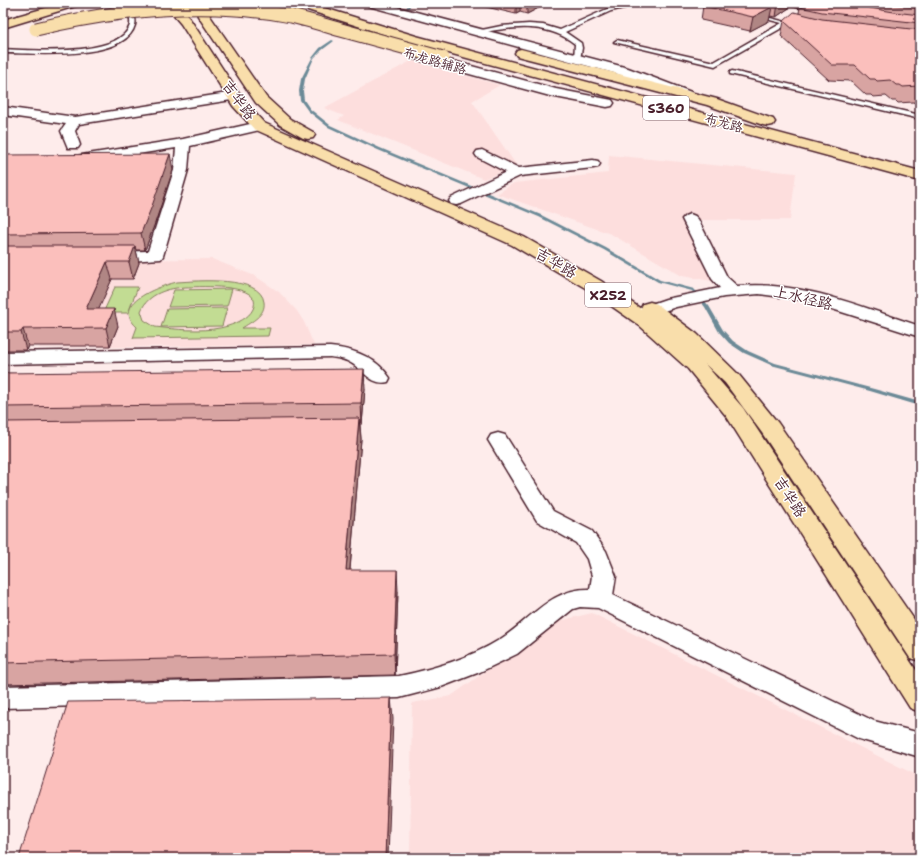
<svg xmlns="http://www.w3.org/2000/svg" width="923" height="861" viewBox="0 0 923 861" font-family="'Shantell Sans','LXGW WenKai TC',sans-serif">
<style>
.built{fill:#fddedd}
.green{fill:#c2dc93;stroke:#867e5f;fill-rule:evenodd}
.lines{fill:none;stroke-linecap:round;stroke-linejoin:round}
.stream{fill:#6c8a97;fill-rule:evenodd}
.lane-casing{stroke:#4a1f2b;stroke-width:3}
.street-casing{stroke:#4a1f2b;stroke-width:3}
.secondary-casing{stroke:#4a1f2b;stroke-width:3}
.primary-casing{stroke:#4a1f2b;stroke-width:3}
.lane{fill:#fff;fill-rule:evenodd}
.street{fill:#fff;fill-rule:evenodd}
.secondary{fill:#fff;fill-rule:evenodd}
.primary{fill:#f9deab;fill-rule:evenodd}
.primary-bridge-casing{stroke:#4a1f2b;stroke-width:15;stroke-linecap:butt}
.primary-bridge{stroke:#f9deab;stroke-width:13}
.wall{fill:#d8a4a2;stroke:#4a1f2b}
.shaded-wall{fill:#b08684;stroke:#4a1f2b}
.building{fill:#fbbfbc;stroke:#4a1f2b}
.labels{text-anchor:middle;dominant-baseline:central;stroke-width:3;stroke-linejoin:round;paint-order:stroke}
.far-street-label{font-size:13px;fill:#4a1f2b;stroke:#fff}
.shield{fill:#fff;stroke:#80626b;stroke-width:1}
.shield-label{font-size:14px;font-weight:bold;fill:#4a1f2b}
.street-label{font-size:15px;fill:#4a1f2b;stroke:#fff}
</style>
<rect width="100%" height="100%" fill="#feeceb"/>
<filter id="ink" filterUnits="userSpaceOnUse"><feTurbulence type="fractalNoise" baseFrequency=".025" numOctaves="2"/><feDisplacementMap in="SourceGraphic" scale="8" xChannelSelector="R" yChannelSelector="G"/><feConvolveMatrix kernelMatrix="1 2 1 2 8 2 1 2 1" color-interpolation-filters="sRGB"/></filter>
<g filter="url(#ink)">
<g class="built">
<path d="M411,61L500,85L472,101L517,166L484,179L338,120L344,116L324,108Z"/>
<path d="M609,155L796,173L790,220H697L730,284L682,276L611,234L497,194L514,183L608,173Z"/>
<path d="M212,259L255,276L279,292L297,311L304,322L314,345L39,348L82,260Z"/>
<path d="M592,613L920,777V858H410L412,703L451,696L555,622Z"/>
</g>
<g class="green">
<path d="M177,282C196,281 261,275 264,302C266,315 251,322 242,328H270L268,336L133,338L137,327C110,303 160,286 177,282ZM186,287C199,287 265,282 253,309C249,318 237,323 228,326C208,332 184,330 164,328L155,327L144,320L141,311C148,293 169,288 186,287Z"/>
<path d="M115,287H138L128,313H103Z"/>
<path d="M232,289L227,306L168,307L174,290Z"/>
<path d="M227,308L222,326L161,327L167,309Z"/>
</g>
<g class="lines">
<g class="stream">
<path d="M410,3H412L408,9H406V8Z"/>
<path d="M332,40L334,41L322,50L314,58L305,79L303,91L304,100L310,109L330,125L380,148L541,215L606,248L660,280L694,289L709,306L723,330L733,341L748,351L775,363L874,389L920,402V406L870,391L771,365L744,353L729,343L719,332L705,307L692,291L658,282L604,250L539,217L378,150L328,127L308,111L300,100L299,91L301,79L312,58L320,48Z"/>
</g>
<defs>
<g id="lane">
<path d="M129,3H135L132,7C133,13 137,19 135,25C125,62 32,53 3,53V49C30,50 120,58 130,25C131,19 128,13 126,7Z"/>
<path d="M635,3H645L611,11L565,32L581,43L582,48L580,59L577,61L574,59L575,44C546,21 509,27 475,34L472,32L501,26L529,24L543,25L560,30L607,9Z"/>
<path d="M697,3H707L722,7L719,9Z"/>
<path d="M781,3H792L816,9L813,11Z"/>
<path d="M754,14L798,25L795,27L787,25L715,66L614,42L617,40L714,62L782,23L754,16Z"/>
<path d="M732,71L920,115V119L730,74V72Z"/>
</g>
<g id="street">
<path d="M234,92L238,93L240,96L238,99L79,124L75,131L80,145L78,148H68L61,131L66,124L3,115V107L75,117Z"/>
<path d="M259,122L264,123L266,126L264,129L190,146L188,170L163,256L161,259L111,262L105,260L103,257L105,254L111,252L148,251L174,170L176,148L80,163L75,162L73,159L75,156L183,139Z"/>
<path d="M482,150L519,168L593,160L598,161L600,164L598,167L593,168L520,176L461,204L456,205L451,204L449,201L451,198L506,172L477,157L475,154L477,151Z"/>
<path d="M690,214L695,216L698,219L727,277L737,286C801,280 861,307 920,326V337L804,300L759,294L724,297L676,307L637,320L631,319L628,315L631,311L666,299L720,288L712,279L682,219L685,216Z"/>
<path d="M330,347C354,349 376,357 390,378L388,382C371,386 364,370 351,363C345,359 337,358 330,357L3,364V352Z"/>
<path d="M498,433L505,435L553,511L592,531L606,551L616,576L613,595L874,721L920,733V757L859,739L598,608L580,607L573,609L517,654L480,672L441,687L399,698L3,708V686L399,676C433,669 470,658 499,640C530,621 550,588 590,589L592,576L587,559L576,543L537,521L488,440L491,435Z"/>
</g>
<g id="secondary">
<path d="M263,3H279L291,9L311,22L309,25H301L283,13L265,5Z"/>
<path d="M363,3H382L628,68L691,92L693,95L691,98L686,99L681,98L618,74L365,5Z"/>
<path d="M416,51L556,89L612,100L614,103L612,106L607,107L550,96L411,58L410,55L411,52Z"/>
</g>
<g id="primary">
<path d="M63,3H81L79,5L3,28V20Z"/>
<path d="M163,3H175L190,19L243,100L264,123L524,237L601,281L641,309V308L643,304L650,302L657,304L697,334L739,375L778,423L920,628V661L910,658L762,433L725,383L705,364L743,408L920,676V712L910,708L727,417L688,369L640,326L587,289L512,245L254,129L233,106L181,24Z"/>
<path d="M193,3H205L210,16L266,97L290,119L313,132L315,135L313,138L308,139L303,138L280,125L256,103L198,16Z"/>
<path d="M290,3H308L416,36L920,171V181L408,42L292,5Z"/>
<path d="M521,49L717,99L773,119L775,122L773,125L768,126L763,125L707,105L517,56L515,53L517,50Z"/>
</g>
</defs>
<use href="#lane" class="lane-casing"/>
<use href="#street" class="street-casing"/>
<use href="#secondary" class="secondary-casing"/>
<use href="#primary" class="primary-casing"/>
<use href="#lane" class="lane"/>
<use href="#street" class="street"/>
<use href="#secondary" class="secondary"/>
<use href="#primary" class="primary"/>
<defs>
<path id="primary-bridge" d="M36,29C119,9 207,0 291,16C308,20 324,25 341,30C375,39 409,49 443,58"/>
</defs>
<use href="#primary-bridge" class="primary-bridge-casing"/>
<use href="#primary-bridge" class="primary-bridge"/>
</g>
<g class="wall">
<path d="M469,3H548L527,14L520,12L516,14Z"/>
<path d="M708,3H790L789,8L776,17L770,16L769,21L750,31L701,20L703,6Z"/>
<path d="M848,3H920V105L913,102L898,103L896,101H892L886,96L873,97L871,95H866L851,81L829,80L781,36L784,21L799,13L800,7L849,4Z"/>
<path d="M3,155L173,170L155,223L145,250H136L139,263L133,279H112L98,309L118,326L110,346H28L26,350H3Z"/>
<path d="M3,373L365,389L362,424H360L361,439L350,570L398,591L395,675L89,682L3,684Z"/>
</g>
<g class="shaded-wall">
<path d="M532,3H548L527,14V5Z"/>
<path d="M778,3H790L789,8L776,17Z"/>
<path d="M857,3H860L858,10L855,11Z"/>
<path d="M520,4V12L516,14V6Z"/>
<path d="M772,7L769,21L750,31L753,17Z"/>
<path d="M170,154L173,170L155,223L145,250L141,233Z"/>
<path d="M135,246L139,263L133,279L129,262Z"/>
<path d="M107,262L112,279L91,327L86,309Z"/>
<path d="M114,309L118,326L110,346L106,328Z"/>
<path d="M23,329L28,346L26,350L21,332Z"/>
<path d="M364,369L365,389L362,424L361,403Z"/>
<path d="M359,418L361,439L348,591L346,570Z"/>
<path d="M397,570L398,591L395,675L394,654Z"/>
<path d="M391,698L393,719L388,858H385Z"/>
</g>
<g class="building">
<path d="M505,3H532L527,5L520,4L516,6Z"/>
<path d="M708,3H754L772,7L753,17L703,6Z"/>
<path d="M805,3H840L894,12L920,15V23L822,12L800,7Z"/>
<path d="M882,3L920,5V8Z"/>
<path d="M794,12L822,19L920,30V87L918,86L903,87L900,85H896L890,80L877,81L875,79H870L855,65H832L784,21Z"/>
<path d="M170,154L152,206L141,233L3,234V155Z"/>
<path d="M3,246H135L129,262H107L86,309H114L106,328L23,329L21,332H3Z"/>
<path d="M364,369L361,403L3,407V373Z"/>
<path d="M359,418L346,570H397L394,654L81,661L3,663V422Z"/>
<path d="M391,698L385,858H19L68,702Z"/>
</g>
</g>
<g class="labels">
<g class="far-street-label">
<text transform="translate(435 61) rotate(16)">布龙路辅路</text>
<text transform="translate(724 123) rotate(15)">布龙路</text>
</g>
<g class="shield">
<rect x="643" y="96" width="46" height="24" rx="3"/>
<rect x="585" y="283" width="46" height="24" rx="3"/>
</g>
<g class="shield-label">
<text x="666" y="108">S360</text>
<text x="608" y="295">X252</text>
</g>
<g class="street-label">
<text transform="translate(239 100) rotate(53)">吉华路</text>
<text transform="translate(556 263) rotate(30)">吉华路</text>
<text transform="translate(803 298) rotate(13)">上水径路</text>
<text transform="translate(790 497) rotate(57)">吉华路</text>
</g>
</g>
<rect width="923" height="861" fill="none" stroke="#fff" stroke-width="16"/>
<rect x="8" y="8" width="907" height="845" fill="none" stroke="#4a1f2b" stroke-width="1.5" filter="url(#ink)"/>
</svg>
